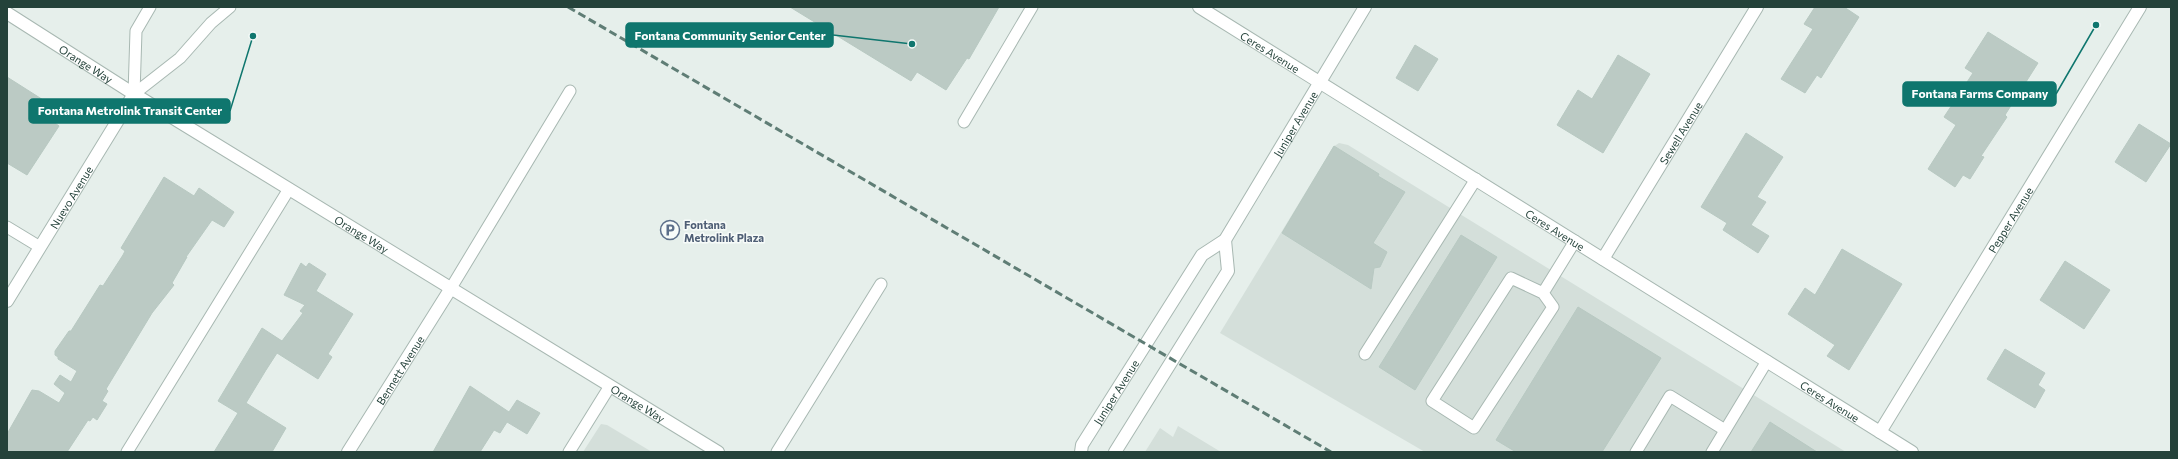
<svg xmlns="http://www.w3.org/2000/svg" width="2178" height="459" viewBox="0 0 2178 459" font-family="Commissioner,sans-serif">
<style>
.built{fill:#d4dfda}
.building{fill:#bbcac4;stroke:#b8c9c2}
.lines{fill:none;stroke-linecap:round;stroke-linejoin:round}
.service-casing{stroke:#a8b8b2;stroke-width:13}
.minor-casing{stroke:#a8b8b2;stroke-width:14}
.tertiary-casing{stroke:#a8b8b2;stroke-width:14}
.service{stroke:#fff;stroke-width:11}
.minor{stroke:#fff;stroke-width:12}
.tertiary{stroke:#fff;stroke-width:12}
.rail{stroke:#5f7d75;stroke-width:3;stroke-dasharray:8 4;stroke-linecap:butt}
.labels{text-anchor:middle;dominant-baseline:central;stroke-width:3;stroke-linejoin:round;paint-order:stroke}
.street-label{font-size:11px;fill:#24423a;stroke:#f7fbf9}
.service-label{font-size:11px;font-weight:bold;fill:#4e5e75;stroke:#f7fbf9;text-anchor:start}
.leader{fill:none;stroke:#0f766e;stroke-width:1.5}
.callout-dot{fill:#0f766e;stroke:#f7fbf9;stroke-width:1.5}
.callout{fill:#0f766e;stroke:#0f766e;stroke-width:1.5}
.callout-label{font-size:12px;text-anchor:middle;font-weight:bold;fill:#fff}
</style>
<rect width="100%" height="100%" fill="#e6efeb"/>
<g class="built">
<path d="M1339,143L1348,145L1846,452H1425L1220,333L1333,147Z"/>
<path d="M601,424L607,425L652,452H583Z"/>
<path d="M1178,426L1221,452H1145L1160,428L1173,437Z"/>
</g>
<g class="building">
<path d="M790,7H999L969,59L967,58L946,90L917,72L911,81Z"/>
<path d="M1815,7H1844L1859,17L1821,78L1817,75L1805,93L1781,79L1813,29L1804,24Z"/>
<path d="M1988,32L2038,63L2005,115L2007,117L1981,156L1984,157L1970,179L1963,175L1955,187L1928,169L1956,125L1944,117L1973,73L1965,68Z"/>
<path d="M1415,45L1438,59L1418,91L1396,78Z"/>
<path d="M1618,55L1650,74L1603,153L1557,125L1578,90L1592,99Z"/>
<path d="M7,77L59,110L51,120L59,126L27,175L7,163Z"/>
<path d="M2139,124L2171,144L2146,182L2115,162Z"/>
<path d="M1746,133L1783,157L1757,197L1766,202L1751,225L1769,236L1758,253L1723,230L1727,223L1701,207Z"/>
<path d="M1334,146L1379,174L1378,176L1405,192L1373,243L1387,252L1380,267L1374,268L1371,289L1282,233Z"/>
<path d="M164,177L194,196L199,188L234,212L224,227L212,220L186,257H187L172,283L174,285L152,313L106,389L108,391L102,401L107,404L97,420L93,417L90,421L88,420L67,452H7V434L32,390L39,391L59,403L65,393L54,384L60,375L71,382L77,371L58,359V357L55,355V351L69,331H71L100,285L103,286L123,255L125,251L121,248Z"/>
<path d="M1461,235L1497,257L1415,390L1379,367Z"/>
<path d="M1842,249L1902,284L1849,370L1827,356L1835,345L1788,314L1805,288L1815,295Z"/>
<path d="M2065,261L2110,290L2084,329L2040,300Z"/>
<path d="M301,263L306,267L309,263L326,274L316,291L353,314L328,354L332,357L318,379L277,353L266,370L246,403L286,428L272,452H214L238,413L218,401L262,328L282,341L303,313L300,311L305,305L284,295Z"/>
<path d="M1578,307L1661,358L1602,452H1516L1496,440Z"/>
<path d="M2005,349L2045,373L2038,385L2045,390L2035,408L1987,379Z"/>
<path d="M470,386L509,412L517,400L540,413L527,434L507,422L500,433L494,430L480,452H433Z"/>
<path d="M1770,422L1817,452H1751Z"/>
</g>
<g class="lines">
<defs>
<g id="service">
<path d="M134,94L180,58L211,23L230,7"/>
<path d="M134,94L136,31L150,7"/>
<path d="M964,122L1032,7"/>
<path d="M7,227L40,247"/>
<path d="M451,288L570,91"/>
<path d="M1543,293L1511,278L1432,401L1474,428L1553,307L1543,293L1575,241"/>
<path d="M1365,354L1476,179"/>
<path d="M127,452L289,189"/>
<path d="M569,452L610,386"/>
<path d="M777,452L881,284"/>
<path d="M1636,452L1670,396L1725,430"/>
<path d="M1712,452L1767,361"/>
</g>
<g id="minor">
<path id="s1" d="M1199,7L1912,452"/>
<path id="s2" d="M1603,259L1757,7"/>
<path id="s3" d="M7,301L134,94"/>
<path id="s4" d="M1880,432L2140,7"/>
<path id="s5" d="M348,452L451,288"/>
</g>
<g id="tertiary">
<path id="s6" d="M7,13L134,94L718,452"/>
<path id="s7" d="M1081,452L1082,445L1202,255L1225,240L1365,7"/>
<path d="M1115,452L1228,271L1225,240"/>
</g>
</defs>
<use href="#service" class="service-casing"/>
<use href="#minor" class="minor-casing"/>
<use href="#tertiary" class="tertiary-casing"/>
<use href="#service" class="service"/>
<use href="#minor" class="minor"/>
<use href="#tertiary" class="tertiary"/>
<path class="rail" d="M568,7L1331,452"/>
</g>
<defs>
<symbol id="parking-ring" viewBox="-11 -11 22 22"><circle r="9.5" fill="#f7fbf9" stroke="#5c6f8a" stroke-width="1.5"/><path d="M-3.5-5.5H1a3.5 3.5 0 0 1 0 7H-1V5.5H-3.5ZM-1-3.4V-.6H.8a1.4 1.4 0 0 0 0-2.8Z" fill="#5c6f8a"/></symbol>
</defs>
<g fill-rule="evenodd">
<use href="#parking-ring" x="659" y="219" width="22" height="22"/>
</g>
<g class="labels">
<g class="street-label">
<text stroke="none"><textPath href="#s1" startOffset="84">Ceres Avenue</textPath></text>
<text stroke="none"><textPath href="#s6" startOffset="94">Orange Way</textPath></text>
<text stroke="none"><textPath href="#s7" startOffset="395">Juniper Avenue</textPath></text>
<text stroke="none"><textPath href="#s2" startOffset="148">Sewell Avenue</textPath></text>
<text stroke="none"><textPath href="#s3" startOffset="122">Nuevo Avenue</textPath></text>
<text stroke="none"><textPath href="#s4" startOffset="249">Pepper Avenue</textPath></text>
<text stroke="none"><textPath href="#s1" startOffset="420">Ceres Avenue</textPath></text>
<text stroke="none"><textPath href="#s6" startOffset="418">Orange Way</textPath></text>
<text stroke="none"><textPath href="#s5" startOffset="97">Bennett Avenue</textPath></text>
<text stroke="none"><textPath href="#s7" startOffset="70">Juniper Avenue</textPath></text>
<text stroke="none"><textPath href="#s1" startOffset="744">Ceres Avenue</textPath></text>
<text stroke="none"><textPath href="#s6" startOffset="742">Orange Way</textPath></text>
</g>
<g class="service-label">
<text x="684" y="224">Fontana<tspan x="684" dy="13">Metrolink Plaza</tspan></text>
</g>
</g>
<path class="leader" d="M912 44L833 35M2096 25L2056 94M253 36L230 111"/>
<g class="callout-dot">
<circle cx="912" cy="44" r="4"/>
<circle cx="2096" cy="25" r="4"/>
<circle cx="253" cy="36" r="4"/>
</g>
<g class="callout">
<rect x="626" y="23" width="207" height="24" rx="4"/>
<rect x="1903" y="82" width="153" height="24" rx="4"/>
<rect x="29" y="99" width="201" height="24" rx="4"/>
</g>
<g class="callout-label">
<text x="730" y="40">Fontana Community Senior Center</text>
<text x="1980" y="98">Fontana Farms Company</text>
<text x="130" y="115">Fontana Metrolink Transit Center</text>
</g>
<rect width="2178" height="459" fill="none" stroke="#24423a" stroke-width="16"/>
</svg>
